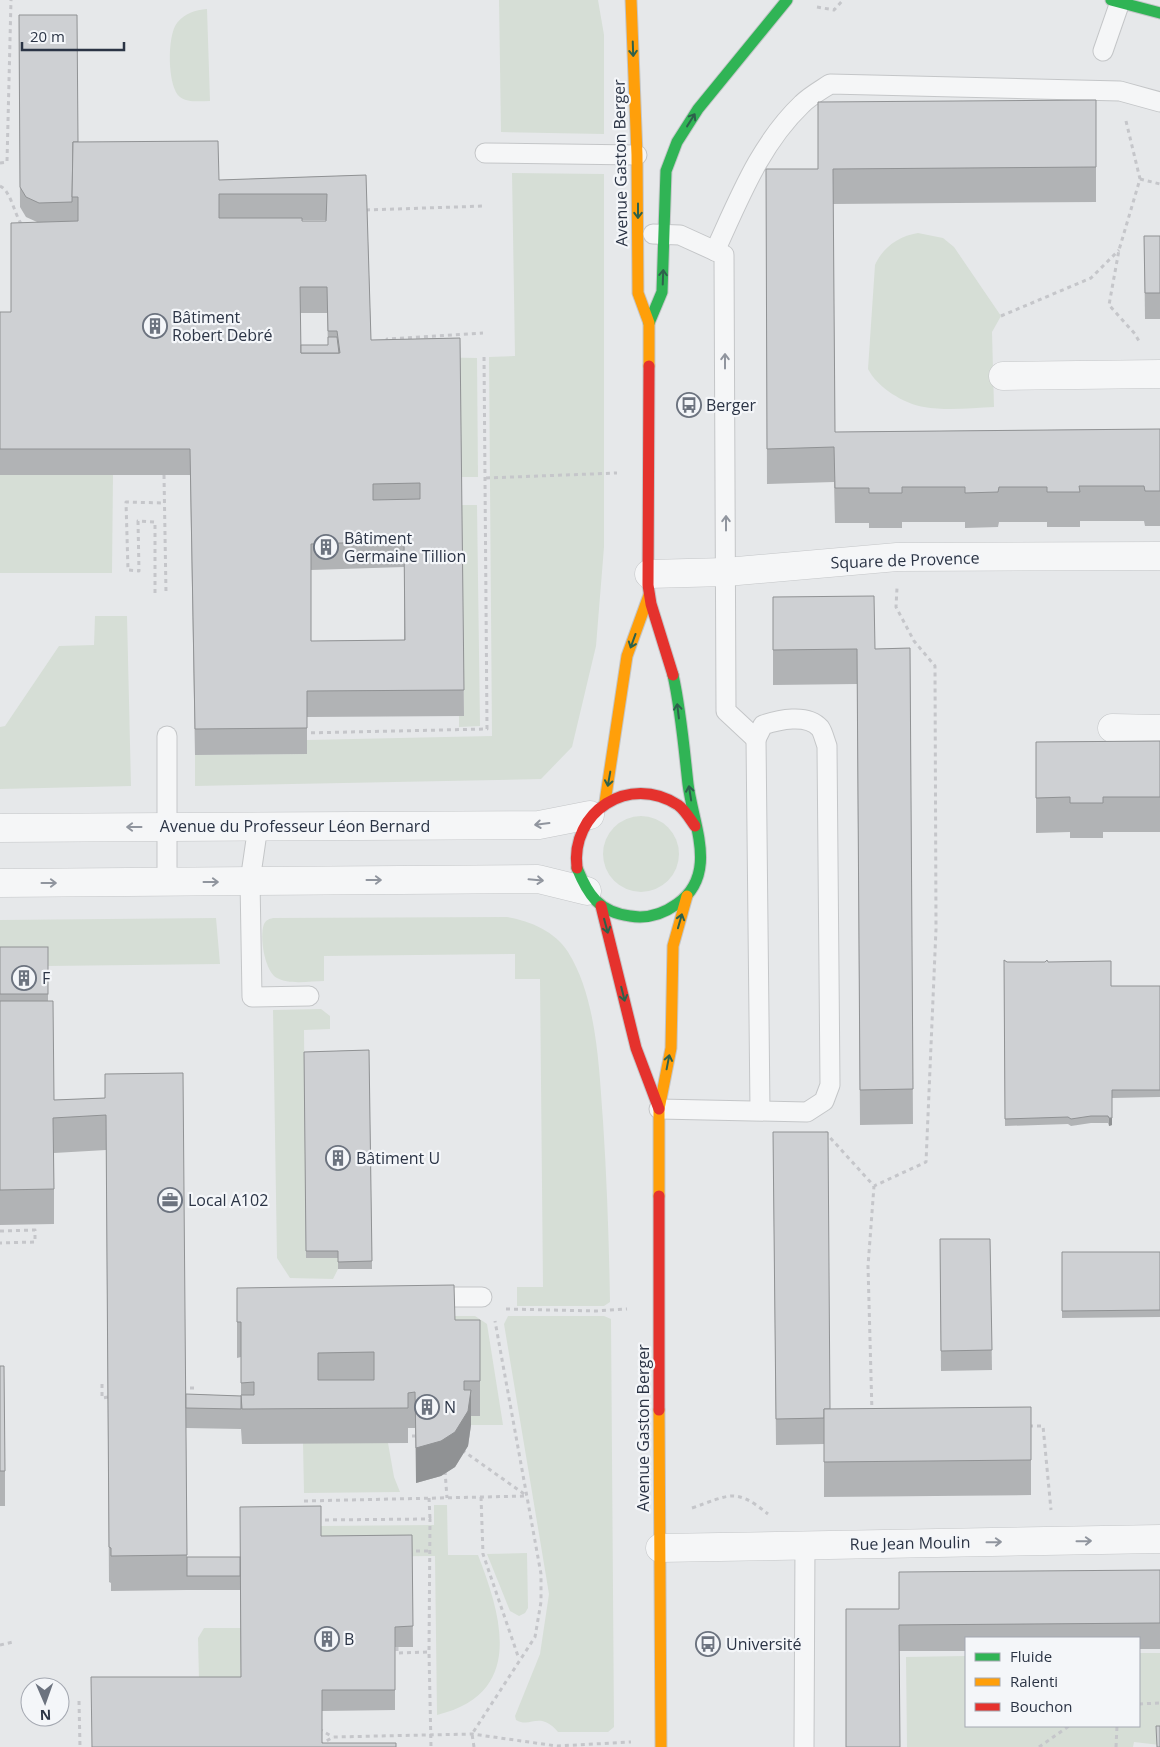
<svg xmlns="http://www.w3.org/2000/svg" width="1160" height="1747" viewBox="0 0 1160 1747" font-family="'Open Sans',sans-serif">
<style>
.green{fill:#d6ded6}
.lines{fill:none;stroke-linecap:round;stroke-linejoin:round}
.lane-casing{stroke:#c4c6c8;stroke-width:21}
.street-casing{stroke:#c4c6c8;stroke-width:29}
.fast-casing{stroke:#c4c6c8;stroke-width:13}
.slow-casing{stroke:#c4c6c8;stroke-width:13}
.jam-casing{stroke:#c4c6c8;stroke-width:13}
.path{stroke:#c5c6ca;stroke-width:3;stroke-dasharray:4 4;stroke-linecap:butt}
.lane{stroke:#f5f6f7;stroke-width:19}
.street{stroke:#f5f6f7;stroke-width:28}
.fast{stroke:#30b455;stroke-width:11}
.slow{stroke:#ff9f0a;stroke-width:11}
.jam{stroke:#e5322d;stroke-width:11}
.wall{fill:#b1b3b5;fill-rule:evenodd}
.shaded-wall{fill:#909294}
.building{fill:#ced0d3;stroke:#909294;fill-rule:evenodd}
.oneway{stroke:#2d614b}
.oneway2{stroke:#90959e}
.labels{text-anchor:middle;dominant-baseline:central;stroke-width:4.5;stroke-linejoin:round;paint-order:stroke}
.street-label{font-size:16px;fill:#2b3445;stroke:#f4f6f9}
.poi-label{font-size:16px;fill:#2b3445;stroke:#f4f6f9;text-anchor:start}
</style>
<rect width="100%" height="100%" fill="#e6e8ea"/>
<g class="green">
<path d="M499,0H598L604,35V134L501,132Z"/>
<path d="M207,9L210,101C200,101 188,103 180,97C167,87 167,35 177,23C185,13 195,10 207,9Z"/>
<path d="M512,173L604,174V547L596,646L572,747L541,779L195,786V755L307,754V740L492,736L489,357L515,356Z"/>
<path d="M918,233L943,238L954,247L1001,316L992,332L994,407C972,408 947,411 924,407C904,404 877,387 868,369L875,265C883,247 899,236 918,233Z"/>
<path d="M422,357L477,358L478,477H461Z"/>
<path d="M0,475H113L112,573H0Z"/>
<path d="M461,505H477L480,726L459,727V716H464Z"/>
<path d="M95,616H127L131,786L0,789V727L5,726L59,646L94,645Z"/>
<circle cx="641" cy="854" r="38"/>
<path d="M507,917C530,921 555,931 568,952C597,998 599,1068 603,1121C607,1181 609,1242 610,1302L604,1306H517V1287H543L540,979H515V954L324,956V981C311,981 289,985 277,978C265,972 259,937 264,924C266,920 269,919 273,918Z"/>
<path d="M216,918L220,964L48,966V954H0V920Z"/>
<path d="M321,1009L330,1016V1029L304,1030L306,1258H338V1269L333,1279L290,1278L277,1258L273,1010Z"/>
<path d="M261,1316H475L487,1324L503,1425H471V1415Z"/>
<path d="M508,1316H604L611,1319L614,1727L608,1732H558C539,1710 531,1729 516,1720L515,1716L540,1654L549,1594L504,1324Z"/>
<path d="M303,1443H388L394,1477L400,1492L304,1493Z"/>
<path d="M434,1505H447L448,1555H478C502,1617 525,1694 437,1715L435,1556L321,1557V1526L434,1525Z"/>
<path d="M527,1553L528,1608L525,1613L519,1616L510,1611L487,1554Z"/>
<path d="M204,1628H241V1679H199L198,1638Z"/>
<path d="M1139,1653H1160V1745L1134,1742L1133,1747H907L906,1657L966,1656V1726H1139Z"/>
</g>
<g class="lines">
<defs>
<g id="lane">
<path d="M1103,51L1120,2"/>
<path d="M485,153L637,155"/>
<path d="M653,234L680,235L724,255L726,711L756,739L763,725C778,720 807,713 820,728C823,732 825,741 827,746L830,1085L824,1101L807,1112L659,1109"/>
<path d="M715,251C739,199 760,144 802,104C810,96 821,90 830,84L1120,91L1160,102"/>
<path d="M756,739L760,1110"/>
<path d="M258,826L250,881L252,997L309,996"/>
<path d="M167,882V736"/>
<path d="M429,1297H482"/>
<path d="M804,1747L805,1544"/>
</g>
<g id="street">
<path d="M1003,376L1160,374"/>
<path d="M649,574L726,572L897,557L1160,556"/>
<path d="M1112,728L1160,729"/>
<path d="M0,828L539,825L590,815"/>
<path d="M0,883L538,879L587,891"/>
<path d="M660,1548L1160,1539"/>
</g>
<g id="fast">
<path d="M1111,0L1160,13"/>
<path d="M649,323L662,292L666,171L677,142L698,109L787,0"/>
<path d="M577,868C588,895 599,912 630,916C647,919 663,914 677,904C719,874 693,825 688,784C684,748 681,711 673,675"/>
</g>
<g id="slow">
<path d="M631,0L637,155L638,293L649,323V366"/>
<path d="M605,802L627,656L649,595"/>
<path d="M659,1196V1109L671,1048L673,946L687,896"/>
<path d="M659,1410L661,1747"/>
</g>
<g id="jam">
<path d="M649,366L648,585L651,604L673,675"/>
<path d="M577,868C570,812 629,773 678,805C685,810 690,819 695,826"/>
<path d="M601,906L636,1048L659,1109"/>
<path d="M659,1196V1410"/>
</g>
</defs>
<use href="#lane" class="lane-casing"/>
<use href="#street" class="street-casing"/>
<use href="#fast" class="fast-casing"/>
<use href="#slow" class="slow-casing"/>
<use href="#jam" class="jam-casing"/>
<g class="path">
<path d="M817,7L834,10L843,0"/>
<path d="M1126,121L1140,179L1119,250L1109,305L1135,334L1140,343"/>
<path d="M0,163L7,162L11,0"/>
<path d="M1140,179L1160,184"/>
<path d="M0,186C11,191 14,214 22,225"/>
<path d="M366,210L485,206"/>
<path d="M1001,316L1091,278L1119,250"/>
<path d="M387,342V339L483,333"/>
<path d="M164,475L166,593"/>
<path d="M486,478L617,473"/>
<path d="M155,593V522L138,521L139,571L128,570L126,502L165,503"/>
<path d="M303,733L487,729L484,354"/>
<path d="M825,1132L874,1186L926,1162L936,929L935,666L914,641L896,607L897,588"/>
<path d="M0,1231L35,1230V1242L0,1243"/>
<path d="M506,1309L596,1311L627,1309"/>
<path d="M102,1384V1398L108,1397"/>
<path d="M182,1388H198"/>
<path d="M872,1413L868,1266L874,1186"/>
<path d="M1029,1426H1043L1051,1510"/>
<path d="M404,1436H418"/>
<path d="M462,1450L527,1496"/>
<path d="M445,1471L447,1498"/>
<path d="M481,1497L483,1554L519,1659"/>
<path d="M429,1498L430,1519"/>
<path d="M304,1501L527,1496"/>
<path d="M692,1508C730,1495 735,1487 768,1514"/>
<path d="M317,1520L430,1519L429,1652L431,1747"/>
<path d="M408,1551H430"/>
<path d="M0,1645L13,1642"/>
<path d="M397,1647V1653L429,1652"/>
<path d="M79,1701L80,1747"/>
<path d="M1139,1704L1160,1703"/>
<path d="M319,1729L333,1737"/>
<path d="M320,1745L333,1737L472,1734L557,1746L631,1742"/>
<path d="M474,1747L472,1734L535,1637L541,1602V1574L495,1321"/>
<path d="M1039,1747L1069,1726"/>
<path d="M1116,1747L1117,1726"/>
</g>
<use href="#lane" class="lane"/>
<use href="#street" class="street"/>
<use href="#fast" class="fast"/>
<use href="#slow" class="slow"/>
<use href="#jam" class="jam"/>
</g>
<g class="wall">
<path d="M19,15L78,142L219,180L366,175L371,340L460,338L464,716L307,717V754L195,755L190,475H0V312H11L37,222L26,217L20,207ZM302,220H326V221H302ZM300,313H327L328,345H301ZM404,567V640L311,641V570Z"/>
<path d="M1096,100V202L833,204L835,432L1160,429V526H1145L1144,521H1080V527H1047V522H999L998,527L965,528V522H902V528H869V523H835L834,482L767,484L766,169H818Z"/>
<path d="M1144,236H1160V319H1145Z"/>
<path d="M773,597L875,649L910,648L913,1124L860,1125L857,684L773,685Z"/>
<path d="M1160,741V832H1103V838H1070V832L1036,833V742Z"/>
<rect x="0" y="947" width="48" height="54"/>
<path d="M1004,960L1007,962H1048L1111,986H1160V1097L1112,1098V1125L1109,1126L1108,1123H1091L1071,1126L1068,1124L1005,1126Z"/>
<path d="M0,1001L54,1100L105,1098V1074L186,1394L241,1396V1357L237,1358V1288L455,1320H480V1416H471V1425L468,1446L455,1467L441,1476L416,1483L415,1428H408V1443L242,1444L241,1429L186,1428L187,1557H240L321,1536L412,1535L413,1647H395V1710L322,1711L91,1747L241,1677L240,1590H187L111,1591V1583L109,1582L106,1150L54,1153V1224L0,1225Z"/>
<path d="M369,1050L372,1269H338V1258H306L304,1052Z"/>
<path d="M773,1132L830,1409L1031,1407V1495L824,1497V1444L776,1445Z"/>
<path d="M940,1239H990L992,1370L941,1371Z"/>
<path d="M1062,1252H1160V1317L1062,1318Z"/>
<path d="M0,1366L5,1471V1506H0Z"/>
<path d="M1160,1570V1649H1139V1638H966V1651H899V1609Z"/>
</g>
<g class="shaded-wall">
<path d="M1109,1118H1112V1125L1109,1126Z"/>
<path d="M471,1390V1425L468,1446L455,1467L441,1476L416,1483V1448Z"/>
</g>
<g class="building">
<path d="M19,15H77L78,142H73L72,202L39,203L26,197L20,187Z"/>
<path d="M1096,100V167L833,169L835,432L1160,429V491H1145L1144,486H1079L1080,492H1047V487H999L998,492L965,493V487H902V493H869V488H835L834,447L767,449L766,169H818V102Z"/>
<path d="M218,141L219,180L366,175L371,340L460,338L464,690L307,691V728L195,729L190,449H0V312H11V223L78,221V197H72L73,142ZM219,194H327L326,221H302V218H219ZM300,287H327L328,331H337L340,353H301ZM420,483V499L373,500V484ZM404,541L405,640L311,641V544Z"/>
<path d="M1144,236H1160V293H1145Z"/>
<path d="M328,337H337L339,353H301V345H328Z"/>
<path d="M874,596L875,649L910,648L913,1089L860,1090L857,649L773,650V597Z"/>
<path d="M1160,741V797H1103V803H1070V797L1036,798V742Z"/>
<rect x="0" y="947" width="48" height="47"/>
<path d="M1004,960L1007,962H1045L1047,960L1048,962L1111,961V986H1160V1090H1112V1118H1109L1108,1116H1091L1071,1119L1068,1117L1005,1119Z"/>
<path d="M0,1001H53L54,1100L105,1098V1074L183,1073L187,1555L111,1556V1548L109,1547L106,1115L53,1118L54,1189L0,1190Z"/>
<path d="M369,1050L372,1261L338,1262V1251H306L304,1052Z"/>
<path d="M773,1132H828L830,1409H824V1418L776,1419Z"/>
<path d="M940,1239H990L992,1350L941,1351Z"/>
<path d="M1062,1252H1160V1310L1062,1311Z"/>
<path d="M454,1285L455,1320H480V1381H464V1390H471L468,1411L455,1432L441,1441L416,1448L415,1392L408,1393V1408L242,1409L241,1395H254V1382L241,1383V1322H237V1288ZM374,1352V1380H318V1353Z"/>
<path d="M0,1366H4L5,1471H0Z"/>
<path d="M186,1394L241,1396V1409L186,1408Z"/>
<path d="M1031,1407V1460L824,1462V1409Z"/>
<path d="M321,1506V1536L412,1535L413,1626L395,1627V1690H322V1743H396V1747H92L91,1677H241L240,1507Z"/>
<rect x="187" y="1557" width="53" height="19"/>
<path d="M1160,1570V1623L899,1625L900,1747H846V1609H899V1572Z"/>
<path d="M1156,1726H1160V1747H1157Z"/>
</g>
<defs><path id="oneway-shaft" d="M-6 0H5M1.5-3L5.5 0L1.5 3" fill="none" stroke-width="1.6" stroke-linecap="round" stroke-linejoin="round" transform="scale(1.25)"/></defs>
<g class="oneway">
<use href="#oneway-shaft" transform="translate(633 49) rotate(88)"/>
<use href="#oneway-shaft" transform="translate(691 120) rotate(-58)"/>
<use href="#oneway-shaft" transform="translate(638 211) rotate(90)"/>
<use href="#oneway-shaft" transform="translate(663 277) rotate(-88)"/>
<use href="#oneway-shaft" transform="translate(633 641) rotate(110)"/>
<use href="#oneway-shaft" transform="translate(678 711) rotate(-97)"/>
<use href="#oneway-shaft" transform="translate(609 779) rotate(100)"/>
<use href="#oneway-shaft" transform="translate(690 793) rotate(-99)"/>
<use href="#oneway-shaft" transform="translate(680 921) rotate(-74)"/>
<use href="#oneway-shaft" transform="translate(606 926) rotate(75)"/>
<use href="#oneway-shaft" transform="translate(623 994) rotate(76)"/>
<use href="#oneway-shaft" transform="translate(668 1062) rotate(-79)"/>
</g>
<g class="oneway2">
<use href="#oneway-shaft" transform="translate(725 361) rotate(-90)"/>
<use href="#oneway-shaft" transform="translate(726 523) rotate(-90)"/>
<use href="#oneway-shaft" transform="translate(542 824) rotate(173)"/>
<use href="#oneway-shaft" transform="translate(134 827) rotate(180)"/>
<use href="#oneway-shaft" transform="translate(374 880)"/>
<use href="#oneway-shaft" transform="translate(536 880) rotate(5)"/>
<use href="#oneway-shaft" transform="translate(211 882)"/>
<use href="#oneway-shaft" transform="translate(49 883)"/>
<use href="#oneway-shaft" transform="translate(1084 1541) rotate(-1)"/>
<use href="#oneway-shaft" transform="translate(994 1542) rotate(-1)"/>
</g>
<defs>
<symbol id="building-ring" viewBox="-11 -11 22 22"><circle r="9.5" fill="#f4f6f9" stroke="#6c737f" stroke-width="1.5"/><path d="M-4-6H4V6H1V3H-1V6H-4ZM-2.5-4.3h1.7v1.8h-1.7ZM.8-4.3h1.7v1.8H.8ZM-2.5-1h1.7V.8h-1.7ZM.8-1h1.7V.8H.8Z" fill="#6c737f"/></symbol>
<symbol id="bus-ring" viewBox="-11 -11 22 22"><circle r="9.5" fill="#f4f6f9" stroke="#6c737f" stroke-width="1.5"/><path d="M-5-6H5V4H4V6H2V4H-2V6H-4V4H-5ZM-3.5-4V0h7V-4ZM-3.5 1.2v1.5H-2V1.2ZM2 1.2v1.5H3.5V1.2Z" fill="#6c737f"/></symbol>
<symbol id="office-ring" viewBox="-11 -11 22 22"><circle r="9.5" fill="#f4f6f9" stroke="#6c737f" stroke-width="1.5"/><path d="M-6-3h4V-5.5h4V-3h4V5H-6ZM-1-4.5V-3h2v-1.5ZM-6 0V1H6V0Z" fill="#6c737f"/></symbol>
</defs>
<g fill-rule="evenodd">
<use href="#building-ring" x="141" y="312" width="28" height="28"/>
<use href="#bus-ring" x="675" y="391" width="28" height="28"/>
<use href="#building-ring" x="312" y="533" width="28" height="28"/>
<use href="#building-ring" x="10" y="964" width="28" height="28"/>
<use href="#building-ring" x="324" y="1144" width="28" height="28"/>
<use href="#office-ring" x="156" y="1186" width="28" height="28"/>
<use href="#building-ring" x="413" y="1393" width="28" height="28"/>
<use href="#building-ring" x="313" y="1625" width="28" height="28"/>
<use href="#bus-ring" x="694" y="1630" width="28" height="28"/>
</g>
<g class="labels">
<g class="street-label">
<text transform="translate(620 163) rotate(-91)">Avenue Gaston Berger</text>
<text transform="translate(905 560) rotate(-2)">Square de Provence</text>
<text x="295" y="826">Avenue du Professeur Léon Bernard</text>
<text transform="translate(643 1428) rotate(-90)">Avenue Gaston Berger</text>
<text transform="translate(910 1543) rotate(-1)">Rue Jean Moulin</text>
</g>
<g class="poi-label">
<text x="172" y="317">Bâtiment<tspan x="172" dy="18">Robert Debré</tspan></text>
<text x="706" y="405">Berger</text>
<text x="344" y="538">Bâtiment<tspan x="344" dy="18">Germaine Tillion</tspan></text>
<text x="42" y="978">F</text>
<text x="356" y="1158">Bâtiment U</text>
<text x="188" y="1200">Local A102</text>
<text x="444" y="1407">N</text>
<text x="344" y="1639">B</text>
<text x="726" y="1644">Université</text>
</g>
</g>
<rect x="965" y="1637" width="175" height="90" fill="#f4f6f9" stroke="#a4a8b1"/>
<rect x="975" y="1653" width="25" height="8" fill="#30b455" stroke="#a4a8b1"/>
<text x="1010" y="1662" font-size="15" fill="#2b3445">Fluide</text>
<rect x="975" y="1678" width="25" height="8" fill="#ff9f0a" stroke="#a4a8b1"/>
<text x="1010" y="1687" font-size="15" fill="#2b3445">Ralenti</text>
<rect x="975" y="1703" width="25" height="8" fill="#e5322d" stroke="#a4a8b1"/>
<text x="1010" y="1712" font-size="15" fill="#2b3445">Bouchon</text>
<g transform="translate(45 1702) rotate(178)"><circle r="24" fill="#f4f6f9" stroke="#a4a8b1"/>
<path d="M0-4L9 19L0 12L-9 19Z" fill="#6c737f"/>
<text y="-8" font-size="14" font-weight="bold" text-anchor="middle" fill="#2b3445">N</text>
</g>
<path d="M22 42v8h102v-8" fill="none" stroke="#2b3445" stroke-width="2.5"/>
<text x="30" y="42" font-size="15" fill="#2b3445" stroke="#f4f6f9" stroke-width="4" paint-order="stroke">20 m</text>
</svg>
